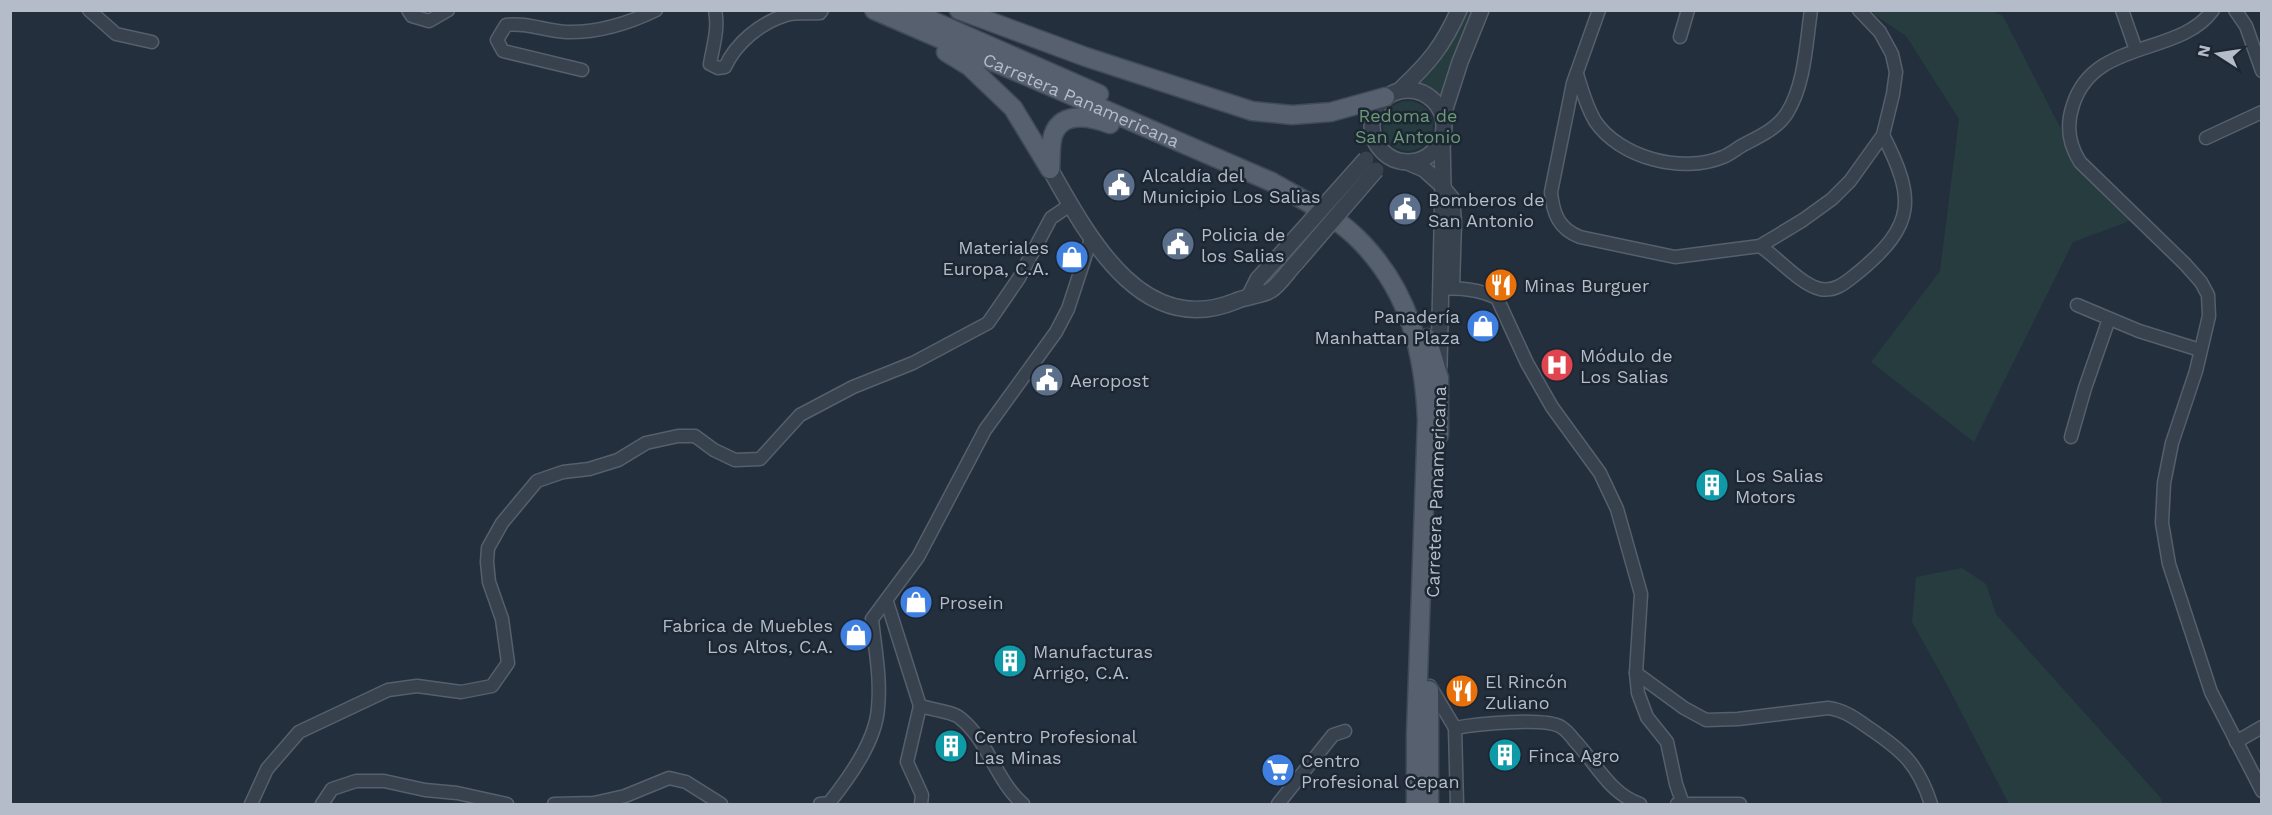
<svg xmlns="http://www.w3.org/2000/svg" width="2272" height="815" viewBox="0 0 2272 815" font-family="'Work Sans',sans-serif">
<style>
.green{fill:#263c3f}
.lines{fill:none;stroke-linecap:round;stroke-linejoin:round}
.minor-casing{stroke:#565f6c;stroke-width:15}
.tertiary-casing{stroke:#565f6c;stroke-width:18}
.primary-casing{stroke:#414a57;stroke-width:21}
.minor{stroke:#38414e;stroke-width:12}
.tertiary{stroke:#38414e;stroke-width:15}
.primary{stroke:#56606e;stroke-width:18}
.tertiary-bridge-casing{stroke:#565f6c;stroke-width:18;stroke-linecap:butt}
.tertiary-bridge{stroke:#38414e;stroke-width:15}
.labels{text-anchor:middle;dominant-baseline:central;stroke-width:5;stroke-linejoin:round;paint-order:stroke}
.street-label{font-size:18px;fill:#b4bcc9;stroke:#1d2633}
.park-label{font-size:18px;fill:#6b9a76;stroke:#1d2633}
.poi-label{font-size:18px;fill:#b4bcc9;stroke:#1d2633;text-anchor:start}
</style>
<rect width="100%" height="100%" fill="#242f3e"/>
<g class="green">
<path d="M1878,10L1992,11L2003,16L2061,129L2130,221L2073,242L1974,442L1871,362L1940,271L1959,119L1906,36L1872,13Z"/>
<path d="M1466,11H1472L1458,45L1444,103L1426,86L1416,84Z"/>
<circle cx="1408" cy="126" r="25"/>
<path d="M1962,568L1986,584L1996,614L2160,797L2163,804H2009L1945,681L1912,622L1916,577Z"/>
</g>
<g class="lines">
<defs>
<g id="minor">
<path d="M89,10L116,34L152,42"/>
<path d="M408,10L412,16L429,21L448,10"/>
<path d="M715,10C719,29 713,46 710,64L718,68L725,67C736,43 760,23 786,15C796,12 809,14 820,13L822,10"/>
<path d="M1599,10L1573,83L1551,192C1553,214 1559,229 1580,237L1675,257L1760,246L1803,220L1832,199L1850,181L1883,135L1893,94L1896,72L1892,54L1880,32L1859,10"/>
<path d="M2122,10L2136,50"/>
<path d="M2213,10C2179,57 2094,38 2073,105C2066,125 2068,143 2080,162L2185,264L2201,282L2208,295L2209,316L2196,371L2172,443L2164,483L2162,523L2169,564L2211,692L2262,791"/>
<path d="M2235,10L2246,26L2262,71"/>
<path d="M1680,37L1688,10"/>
<path d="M582,70L503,51L497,40L506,25C527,22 545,31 566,32C598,33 627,24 656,10"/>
<path d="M1577,74C1582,90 1586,106 1595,121C1620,158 1682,174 1723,157C1730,154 1736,149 1743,145C1758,137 1777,129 1787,113C1805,84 1806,44 1811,10"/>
<path d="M2206,138L2262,112"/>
<path d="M1443,186L1453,198L1455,222L1453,288"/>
<path d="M1760,246C1778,258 1800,284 1820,289C1837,292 1847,281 1860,271C1916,224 1915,198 1883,135"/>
<path d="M1441,289C1459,287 1481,290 1497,298L1527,363L1552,407L1600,473L1617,509L1641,594L1636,673L1638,693L1647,717L1667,742L1676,784L1683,804H1677"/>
<path d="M2077,305L2139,331L2200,350"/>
<path d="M2071,437L2085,388L2109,319"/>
<path d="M887,602L920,706C930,709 954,712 960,718C988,740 996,781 1023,804"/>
<path d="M1636,673L1684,708L1706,720L1738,719L1828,708C1844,710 1855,718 1869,728C1903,751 1918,764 1931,804"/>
<path d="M1430,686L1455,728C1475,724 1545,717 1561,727C1566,730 1571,736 1574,740C1596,763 1609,793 1640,804"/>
<path d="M920,706L907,762L922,795L921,804"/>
<path d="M1455,728L1457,804"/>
<path d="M2236,742L2262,727"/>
<path d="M251,804L267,769L299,732L388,690L417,686L461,692L492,686L508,663L502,619L489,582L487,562L488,548L502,523L537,481L563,472L589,469L618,460L646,443L678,436H695L714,450L735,460L760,459L800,415L853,387L913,363L988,323L1019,278L1051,218L1070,205"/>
<path d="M322,804L332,789L356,781H384L425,790L457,793L507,804"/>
<path d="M554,804L594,803L625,796L669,778L686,782L721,804"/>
<path d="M820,804L829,803C849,778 876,741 878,708C881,678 875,649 872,619L918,557L985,430L1056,332L1068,309L1091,239"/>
<path d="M1278,804L1333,735L1345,731"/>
<path d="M1683,804H1740"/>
</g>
<g id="tertiary">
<circle cx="1408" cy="126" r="36"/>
<path d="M1400,90C1429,63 1443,46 1459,10"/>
<path d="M1443,115L1460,62L1481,10"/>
<path d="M1410,163L1424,169L1443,186"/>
<path d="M1050,169C1088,236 1142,340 1236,301C1244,297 1267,294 1271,290C1280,284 1288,271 1296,263"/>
<path d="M1250,295L1258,279L1284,251"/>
<path d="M1439,366L1443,186L1442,139"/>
</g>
<g id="primary">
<path id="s1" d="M874,10L1272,182C1303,200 1338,217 1363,244C1410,294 1424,353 1427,420L1416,734V804"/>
<path d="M908,10L1099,94"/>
<path d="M959,10L1086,57L1252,111L1292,115L1331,112L1385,97"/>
<path d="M946,52L969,66L1013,108L1050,169"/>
<path d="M1050,169C1051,160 1050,150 1052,140C1057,110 1089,116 1110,124"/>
<path d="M1427,338L1439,378V435"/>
<path d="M1429,690V804"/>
</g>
</defs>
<use href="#minor" class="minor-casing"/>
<use href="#tertiary" class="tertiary-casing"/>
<use href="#primary" class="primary-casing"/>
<use href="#minor" class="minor"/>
<use href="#tertiary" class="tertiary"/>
<use href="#primary" class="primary"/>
<defs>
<g id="tertiary-bridge">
<path d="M1284,251L1366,159"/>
<path d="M1296,263L1376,170"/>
</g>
</defs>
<use href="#tertiary-bridge" class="tertiary-bridge-casing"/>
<use href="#tertiary-bridge" class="tertiary-bridge"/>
</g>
<defs>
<symbol id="civic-disc" viewBox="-11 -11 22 22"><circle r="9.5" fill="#5c6f8a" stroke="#1d2633"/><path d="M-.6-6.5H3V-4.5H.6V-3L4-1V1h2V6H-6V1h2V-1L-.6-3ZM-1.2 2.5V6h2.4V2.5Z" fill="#fff"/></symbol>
<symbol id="shop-disc" viewBox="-11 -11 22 22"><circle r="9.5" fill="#3f7fe0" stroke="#1d2633"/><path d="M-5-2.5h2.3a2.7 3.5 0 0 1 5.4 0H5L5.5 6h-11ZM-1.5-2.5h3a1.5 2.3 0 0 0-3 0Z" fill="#fff"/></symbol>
<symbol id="restaurant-disc" viewBox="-11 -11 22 22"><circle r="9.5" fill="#e8710a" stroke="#1d2633"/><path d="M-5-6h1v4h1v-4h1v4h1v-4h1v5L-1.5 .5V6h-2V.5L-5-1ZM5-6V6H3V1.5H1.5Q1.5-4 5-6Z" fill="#fff"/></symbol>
<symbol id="hospital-disc" viewBox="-11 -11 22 22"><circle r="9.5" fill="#e0444e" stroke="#1d2633"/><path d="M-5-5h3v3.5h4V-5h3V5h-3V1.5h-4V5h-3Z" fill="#fff"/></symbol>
<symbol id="building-disc" viewBox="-11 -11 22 22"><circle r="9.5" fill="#0f9aa8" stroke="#1d2633"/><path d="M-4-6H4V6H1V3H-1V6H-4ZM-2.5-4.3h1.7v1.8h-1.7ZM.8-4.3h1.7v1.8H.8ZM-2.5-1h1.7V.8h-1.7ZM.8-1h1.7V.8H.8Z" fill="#fff"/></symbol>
<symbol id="supermarket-disc" viewBox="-11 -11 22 22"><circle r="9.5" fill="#3f7fe0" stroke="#1d2633"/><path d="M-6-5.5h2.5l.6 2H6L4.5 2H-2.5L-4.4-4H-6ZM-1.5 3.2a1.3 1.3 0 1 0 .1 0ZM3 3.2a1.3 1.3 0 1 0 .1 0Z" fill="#fff"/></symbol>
</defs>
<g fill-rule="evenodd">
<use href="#civic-disc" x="1100" y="166" width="38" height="38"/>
<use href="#civic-disc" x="1386" y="190" width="38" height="38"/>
<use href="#civic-disc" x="1159" y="225" width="38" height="38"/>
<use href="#shop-disc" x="1053" y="238" width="38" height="38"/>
<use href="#restaurant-disc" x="1482" y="266" width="38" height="38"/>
<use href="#shop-disc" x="1464" y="307" width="38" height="38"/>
<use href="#hospital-disc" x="1538" y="346" width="38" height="38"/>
<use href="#civic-disc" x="1028" y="361" width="38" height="38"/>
<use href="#building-disc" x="1693" y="466" width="38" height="38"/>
<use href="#shop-disc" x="897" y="583" width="38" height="38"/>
<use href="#shop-disc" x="837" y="616" width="38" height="38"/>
<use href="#building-disc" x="991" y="642" width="38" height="38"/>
<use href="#restaurant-disc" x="1443" y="672" width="38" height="38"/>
<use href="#building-disc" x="932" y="727" width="38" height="38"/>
<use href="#building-disc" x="1486" y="736" width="38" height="38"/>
<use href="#supermarket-disc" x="1259" y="751" width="38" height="38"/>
</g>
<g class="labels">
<g class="street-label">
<text stroke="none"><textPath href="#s1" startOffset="226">Carretera Panamericana</textPath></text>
<text transform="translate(1436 492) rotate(-88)">Carretera Panamericana</text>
</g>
<g class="park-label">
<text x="1408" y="115">Redoma de<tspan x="1408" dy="21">San Antonio</tspan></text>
</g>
<g class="poi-label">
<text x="1142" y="175">Alcaldía del<tspan x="1142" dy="21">Municipio Los Salias</tspan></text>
<text x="1428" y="199">Bomberos de<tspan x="1428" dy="21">San Antonio</tspan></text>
<text x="1201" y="234">Policia de<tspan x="1201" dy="21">los Salias</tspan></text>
<text x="1049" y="247" text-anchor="end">Materiales<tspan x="1049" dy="21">Europa, C.A.</tspan></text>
<text x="1524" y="285">Minas Burguer</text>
<text x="1460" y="316" text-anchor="end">Panadería<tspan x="1460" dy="21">Manhattan Plaza</tspan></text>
<text x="1580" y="355">Módulo de<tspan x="1580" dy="21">Los Salias</tspan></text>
<text x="1070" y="380">Aeropost</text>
<text x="1735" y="475">Los Salias<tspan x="1735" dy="21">Motors</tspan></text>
<text x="939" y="602">Prosein</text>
<text x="833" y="625" text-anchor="end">Fabrica de Muebles<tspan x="833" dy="21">Los Altos, C.A.</tspan></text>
<text x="1033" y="651">Manufacturas<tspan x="1033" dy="21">Arrigo, C.A.</tspan></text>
<text x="1485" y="681">El Rincón<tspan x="1485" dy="21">Zuliano</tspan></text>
<text x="974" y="736">Centro Profesional<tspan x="974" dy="21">Las Minas</tspan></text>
<text x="1528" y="755">Finca Agro</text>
<text x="1301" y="760">Centro<tspan x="1301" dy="21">Profesional Cepan</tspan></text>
</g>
</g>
<rect width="2272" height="815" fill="none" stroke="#b4bcc9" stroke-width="24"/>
<g transform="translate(2218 54) rotate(282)" stroke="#1d2633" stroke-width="4.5" paint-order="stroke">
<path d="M0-4.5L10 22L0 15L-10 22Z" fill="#b4bcc9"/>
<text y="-9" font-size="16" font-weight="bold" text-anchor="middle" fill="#b4bcc9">N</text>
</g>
</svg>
